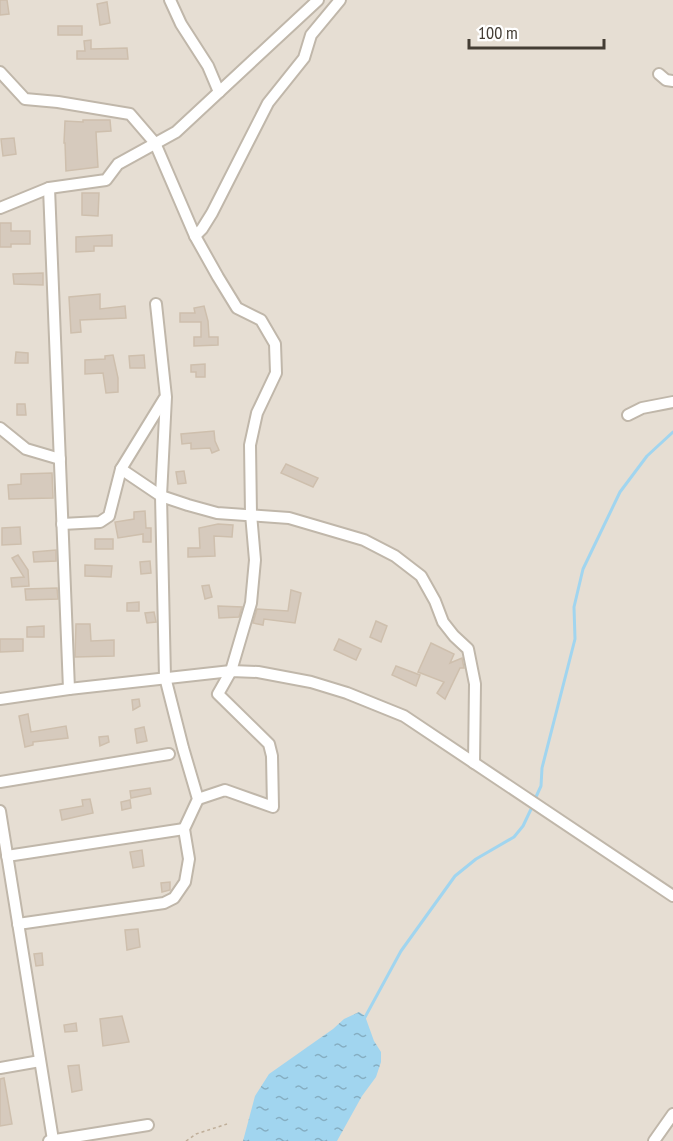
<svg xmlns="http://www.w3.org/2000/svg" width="673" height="1141" viewBox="0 0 673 1141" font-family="'PT Sans Narrow',sans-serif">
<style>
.residential{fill:#e6ded3}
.water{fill:url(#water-ripples)}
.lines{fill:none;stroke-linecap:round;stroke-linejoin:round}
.stream{stroke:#a1d5ef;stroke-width:3}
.building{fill:#d6cabd;stroke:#cebfad;stroke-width:1.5}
.street-casing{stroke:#c0b7aa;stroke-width:14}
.path{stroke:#bfae99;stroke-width:1.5;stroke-dasharray:3 3;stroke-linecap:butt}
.street{stroke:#fff;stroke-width:10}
</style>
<defs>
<pattern id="water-ripples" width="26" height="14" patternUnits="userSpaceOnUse" patternTransform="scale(1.5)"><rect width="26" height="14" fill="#a1d5ef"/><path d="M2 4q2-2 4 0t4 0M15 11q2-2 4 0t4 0" fill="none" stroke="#85aec2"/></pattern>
</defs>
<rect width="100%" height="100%" fill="#f2ede4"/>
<rect class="residential" x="0" y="0" width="673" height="1141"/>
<path class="water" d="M359,1012L365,1016L374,1041L381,1052V1062L376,1077L362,1096L337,1141H243L255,1096L269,1074L333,1029L344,1019Z"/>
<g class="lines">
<g class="stream">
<path d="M535,799L541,786L542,768L575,639L574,607L583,569L620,492L647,456L673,432"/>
<path d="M364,1019L401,951L455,876L476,859L514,837L523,826L533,805"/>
</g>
</g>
<g class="building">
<path d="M0,0H7L9,14L0,15Z"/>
<path d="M107,2L110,23L100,25L97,4Z"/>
<rect x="58" y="26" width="24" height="9"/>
<path d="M91,40V49L127,48L128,59H77V51H85L84,41Z"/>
<path d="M83,120H110L111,131L96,132L98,167L66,171L65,143H64L65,121L83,122Z"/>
<path d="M14,138L16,154L3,156L1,139Z"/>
<path d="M82,193H99L98,216L82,215Z"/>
<path d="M0,223H11V231H30V244H11V247H0Z"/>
<path d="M112,235V246H94V251L76,252V237Z"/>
<path d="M43,273V285L14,284L13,274Z"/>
<path d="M100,294V309L125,306L126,318L80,320L81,332L71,333L69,297Z"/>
<path d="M204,306L208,321L209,337H218V345L194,346V337H201V322H180V313H195L194,308Z"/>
<path d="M16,352L28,353V363H15Z"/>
<path d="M113,355L118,378V392L106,393L103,373L85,374V360L105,359V356Z"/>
<path d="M144,355L145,368H130L129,356Z"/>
<path d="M205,364V377H196V372H191V365Z"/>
<path d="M17,404H25L26,415H17Z"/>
<path d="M214,431L215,441L219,450L212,453L210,448L191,449V443L182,444L181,434Z"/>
<path d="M286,464L318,478L313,487L281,473Z"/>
<path d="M184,471L186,483L178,484L176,472Z"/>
<path d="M52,473L53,498L9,499L8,485L21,484V474Z"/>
<path d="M145,511L146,528H151V542H143V534L118,538L115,522L134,519V512Z"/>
<path d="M218,524L233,525L232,537L214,536L215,556L188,557V548H200L199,528Z"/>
<path d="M20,527L21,544L2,545V528Z"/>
<rect x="95" y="539" width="18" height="10"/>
<path d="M56,550V561L34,562L33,552Z"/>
<path d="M18,555L28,570L29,586L12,587L11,578L24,577L12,558Z"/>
<path d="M150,561L151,573L141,574L140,562Z"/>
<path d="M85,565L112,566L111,577L85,576Z"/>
<path d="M209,585L212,597L205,599L202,586Z"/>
<path d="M57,588L58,599L26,600L25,589Z"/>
<path d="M291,590L301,593L295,623L264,619L263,625L253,623L257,609L288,611Z"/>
<path d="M139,602V611H127V603Z"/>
<path d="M218,606L242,607L239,617L219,618Z"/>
<path d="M154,612L156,622L147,623L145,613Z"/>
<path d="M376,621L387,626L381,642L370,637Z"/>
<path d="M76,624H90L91,641L114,640V656L75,657Z"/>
<path d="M44,626V637H27V627Z"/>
<path d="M0,639H23V651L0,652Z"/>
<path d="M339,639L361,649L356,660L334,650Z"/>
<path d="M431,643L454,654L450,663L462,658L464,668H460L445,699L437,693L444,682L418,672Z"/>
<path d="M396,666L420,675L416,686L392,675Z"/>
<path d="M139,699L140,706L133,710L132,700Z"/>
<path d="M28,714L31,732L66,726L68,738L33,742V745L25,747L19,716Z"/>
<path d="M144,727L147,741L137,743L135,729Z"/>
<path d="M108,736L109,742L100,746L99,737Z"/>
<path d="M150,788L151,794L131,798L130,791Z"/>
<path d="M90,799L93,813L62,820L60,810L83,806L82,800Z"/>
<path d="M130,800L131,808L122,810L121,802Z"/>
<path d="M142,850L144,866L133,868L130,852Z"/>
<path d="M170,882V890L162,892L161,883Z"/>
<path d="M138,929L140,947L127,950L125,930Z"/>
<path d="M42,953L43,965L36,966L34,954Z"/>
<path d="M122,1016L129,1042L103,1046L100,1019Z"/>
<path d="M76,1023L77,1031L65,1032L64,1025Z"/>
<path d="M79,1065L82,1090L72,1092L68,1066Z"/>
<path d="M4,1078L12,1124L0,1126V1079Z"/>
</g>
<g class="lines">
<defs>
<g id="street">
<path d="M170,0L181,24L208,66L219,92"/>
<path d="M0,72L25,99L58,102L130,114L155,143L195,236L218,277L237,308L261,320L275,344L276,373L257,413L250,445L251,514L255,560L251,603L231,671L218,694L269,744L272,756L273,807L225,790L198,799"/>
<path d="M659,74L666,80L673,81"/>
<path d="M49,188L69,689"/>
<path d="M0,208L49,188L106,180L118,164L176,132L318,0"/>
<path d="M195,236L202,229L212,213L268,103L304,58L311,35L340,0"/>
<path d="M628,415L642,408L673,402"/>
<path d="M0,428L26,449L60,459"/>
<path d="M121,469L161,496L188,505L217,513L289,518L364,540L395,556L421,576L435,601L443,622L454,636L468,649L475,684L474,763"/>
<path d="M62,524L100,522L109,516L121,469L164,399"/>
<path d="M0,699L69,689L231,671L258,672L311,682L347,693L404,716L673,896"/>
<path d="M0,782L169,754"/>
<path d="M0,811L53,1140"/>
<path d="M7,856L184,829"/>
<path d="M18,924L164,903L174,898L185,882L189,859L184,829L198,799L183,748L165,677L161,496L166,397L156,304"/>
<path d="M0,1068L40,1061"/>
<path d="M49,1141L148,1125"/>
<path d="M654,1141L673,1114"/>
</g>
</defs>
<use href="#street" class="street-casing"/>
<path class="path" d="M186,1141L196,1134L227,1124"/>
<use href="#street" class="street"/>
</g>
<path d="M469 39v9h135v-9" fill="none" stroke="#443d34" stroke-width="3"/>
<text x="478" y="39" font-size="18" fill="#443d34" stroke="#ffffff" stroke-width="4.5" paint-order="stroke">100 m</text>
</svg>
